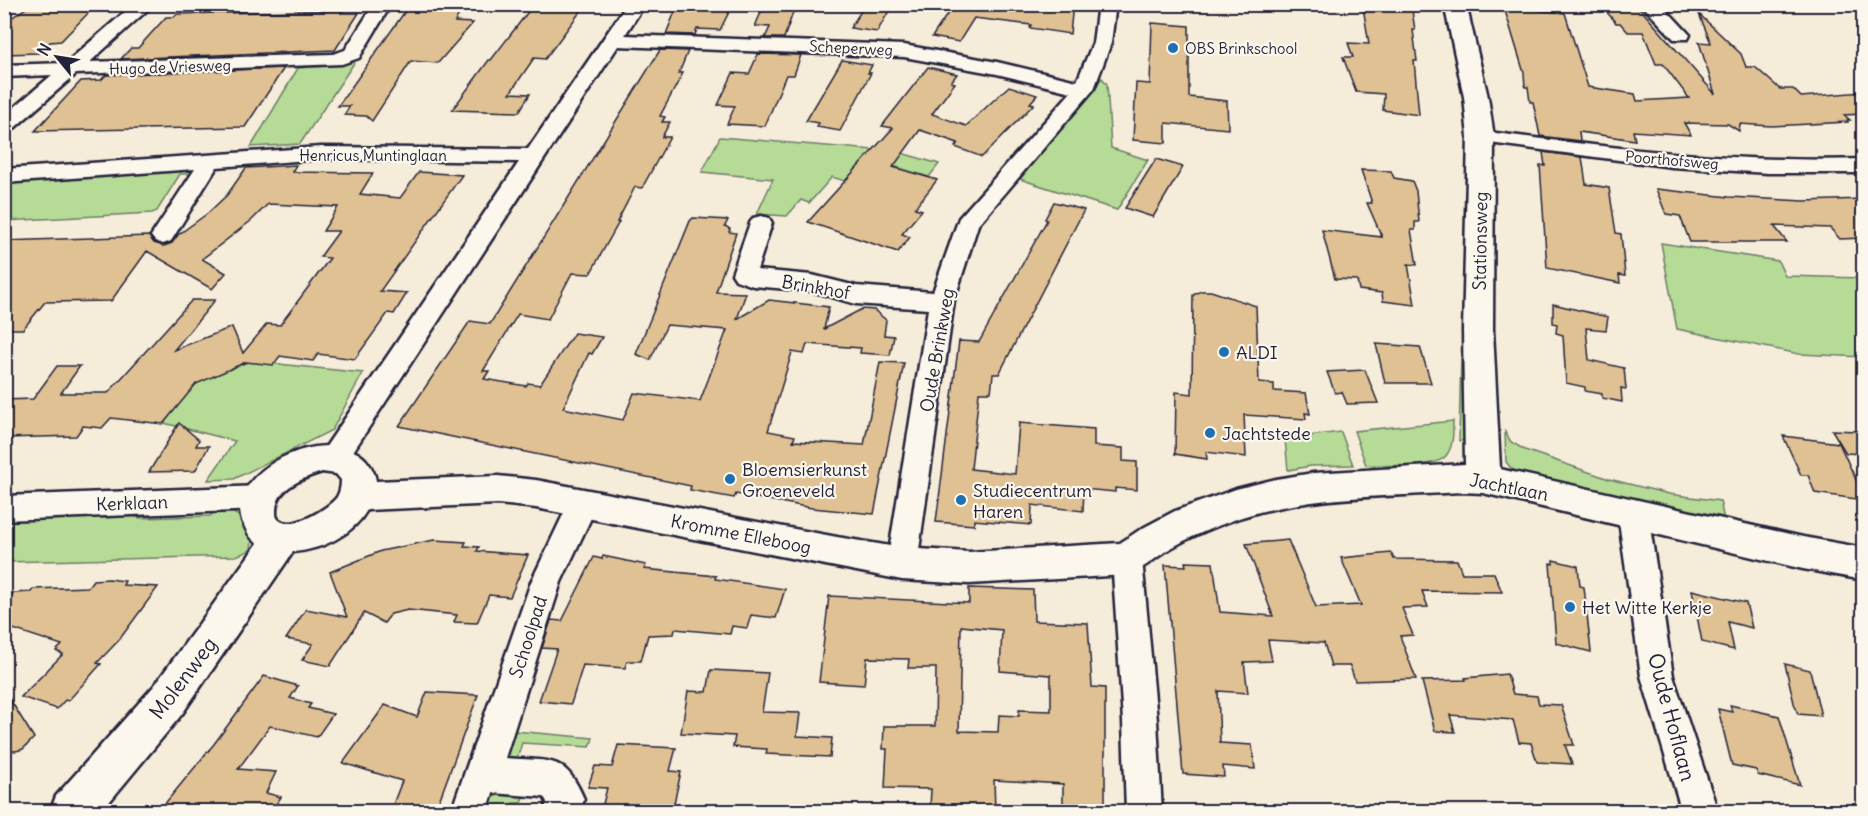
<svg xmlns="http://www.w3.org/2000/svg" width="1868" height="816" viewBox="0 0 1868 816" font-family="Delius,sans-serif">
<style>
.green{fill:#b6db96;stroke:#6c7e68;stroke-width:1.5}
.building{fill:#e0c193;stroke:#22223b;stroke-width:1.5;fill-rule:evenodd}
.lines{fill:none;stroke-linecap:round;stroke-linejoin:round}
.street-casing{stroke:#22223b;stroke-width:5}
.secondary-casing{stroke:#22223b;stroke-width:5}
.street{fill:#fbf7ec;fill-rule:evenodd}
.secondary{fill:#fbf7ec;fill-rule:evenodd}
.poi-dot{fill:#1f6fb2;stroke:#fbf7ec;stroke-width:2}
.labels{text-anchor:middle;dominant-baseline:central;stroke-width:4.5;stroke-linejoin:round;paint-order:stroke}
.far-street-label{font-size:15px;fill:#22223b;stroke:#fbf7ec}
.far-poi-label{font-size:15px;fill:#22223b;stroke:#fbf7ec;text-anchor:start}
.street-label{font-size:18px;fill:#22223b;stroke:#fbf7ec}
.poi-label{font-size:18px;fill:#22223b;stroke:#fbf7ec;text-anchor:start}
.near-street-label{font-size:21px;fill:#22223b;stroke:#fbf7ec}
</style>
<rect width="100%" height="100%" fill="#f6ecda"/>
<filter id="ink" filterUnits="userSpaceOnUse"><feTurbulence type="fractalNoise" baseFrequency=".0167" numOctaves="2"/><feDisplacementMap in="SourceGraphic" scale="12" xChannelSelector="R" yChannelSelector="G"/><feConvolveMatrix kernelMatrix="1 2 1 2 8 2 1 2 1" color-interpolation-filters="sRGB"/></filter>
<g filter="url(#ink)">
<g class="green">
<path d="M350,59L354,63L300,144L251,147L298,68L339,65Z"/>
<path d="M1102,78L1107,84L1111,148L1148,160L1117,210L1020,179Z"/>
<path d="M720,137L898,152L939,164L929,177L890,165L845,181L832,177L809,203L801,200L787,216L757,214L773,179L702,172Z"/>
<path d="M198,168L195,174H180L157,211L152,213L5,221V183Z"/>
<path d="M1661,243L1778,261L1785,276L1863,278V357L1799,354L1677,329Z"/>
<path d="M1461,354L1468,357L1466,440L1459,441Z"/>
<path d="M250,361L363,373L332,430L234,479L208,480L235,441L164,423L196,383Z"/>
<path d="M1453,421C1453,433 1454,447 1445,457C1432,469 1384,465 1366,465L1354,431Z"/>
<path d="M1341,432L1353,465L1311,466L1288,470L1285,439Z"/>
<path d="M1505,432L1511,442L1525,450L1609,479L1669,494L1720,501L1724,520L1516,474L1506,462Z"/>
<path d="M216,510L232,512L246,520L252,539L251,550L236,556L5,562L4,520L127,515L141,518L210,516Z"/>
<path d="M514,731L593,738L590,747L522,743L515,765L504,758Z"/>
<path d="M501,793H524L521,803H513L511,811H480L486,801Z"/>
</g>
<g class="building">
<path d="M62,4H97L61,41L50,42L39,53L4,54V23L29,6L58,9Z"/>
<path d="M534,4H586L545,59L534,58L510,93L530,94L519,112L452,110L489,60H491Z"/>
<path d="M678,4H733L720,30L697,29L695,35L666,34Z"/>
<path d="M779,4H796L784,38H765L770,27L755,26L764,6L779,7Z"/>
<path d="M954,4H1073L1070,34L1030,28L1031,25L974,18L959,42L932,37Z"/>
<path d="M1376,4H1411L1415,30H1413L1417,61H1414L1419,115L1383,110L1384,94L1356,92L1343,57H1353L1348,43L1369,44L1363,7L1377,8Z"/>
<path d="M1503,4L1526,5L1528,9L1565,13L1588,87L1635,94L1637,101L1689,98L1663,64H1656L1643,32H1628L1620,23H1616L1600,4H1636L1715,94L1699,42L1711,43L1699,14L1741,54L1746,67H1755L1780,89H1793L1801,97L1863,92V114L1844,115L1850,120H1847L1848,122L1771,126L1740,124L1739,131L1728,124L1684,123L1691,135L1633,131L1635,140L1579,132L1580,141L1540,136L1533,102H1530L1528,87H1525L1524,73Z"/>
<path d="M865,5L890,9L877,32L850,28Z"/>
<path d="M343,10L341,13H359L335,50L121,59L131,48H138L166,17H174L177,14Z"/>
<path d="M406,10H461L455,22L473,23L438,63L411,61L372,121L366,116L344,115L350,106H338Z"/>
<path d="M1152,23L1189,26V97L1227,101L1228,129L1166,123V143L1133,140L1136,83L1150,84Z"/>
<path d="M660,50L688,51L679,73H683L660,116L665,117L662,122H670L662,137H670L642,188L635,187L617,222H619L590,274L572,273L548,319L518,314L483,371H489L484,379L526,386L528,383L540,385L574,333L602,337L592,354L589,353L563,408L623,420L634,393L700,401L727,330L667,325L650,360L636,354L690,221L693,218L728,220L725,226L730,229L729,232L736,233L716,292L746,293L737,319L769,300L829,307L824,329L862,309L874,310L886,320L884,335L894,336L890,355L860,353L861,348L807,344L804,354L792,352L768,431L795,436L793,441L864,445L880,362L904,363L874,514L812,508L736,494L734,498L690,490L691,486L399,426L470,321L490,324Z"/>
<path d="M758,54L801,55L794,75H786L765,126L727,124L735,106L718,105L733,73L749,74Z"/>
<path d="M842,60L872,65L868,73H871L840,131L817,127L819,123L806,121Z"/>
<path d="M928,67L957,74L951,82L955,83L932,114L966,126L1009,86L1037,95L1030,103L1034,104L982,157L955,147L958,143L920,130L893,167L937,180L915,208L922,210L902,234L910,237L898,252L808,222L893,128L882,126Z"/>
<path d="M284,68L245,127L35,131L81,81L101,80L106,75Z"/>
<path d="M1543,152L1582,157L1586,184L1609,188L1616,233L1621,234L1625,276L1619,275L1620,283L1547,268L1540,165L1545,166Z"/>
<path d="M1156,159L1183,167L1153,217L1125,208Z"/>
<path d="M296,165L292,172L373,173L360,194L400,198L419,172L462,175L380,291L407,293L394,314L388,313L355,359L318,354L313,361L280,356L273,365L246,362L196,384L163,424L111,418L102,428L83,426L76,436L4,438V400L33,399L57,366H80L61,393H108L192,300H215L174,350L232,327L243,353L267,324L280,325L330,258L320,257L339,231H323L338,207L268,204L252,220L202,259L226,273L212,289L147,251L111,301L45,302L23,329H4V241L149,236L154,243L164,246L172,243L178,235L208,213L227,195L246,168Z"/>
<path d="M1361,170L1391,171L1394,178L1412,181L1416,191L1419,222H1415V230H1411L1417,265L1408,264L1415,305L1383,301L1382,293L1359,290L1357,280L1335,279L1322,230L1382,237L1367,203H1372Z"/>
<path d="M1656,189L1729,197L1804,201L1863,199V238L1840,239L1830,228L1774,226L1787,242H1690L1680,216L1666,214Z"/>
<path d="M1054,202L1084,210L999,374H993L991,392H979L971,469L1015,474L1019,423L1094,429V446L1123,448V461L1137,462V490L1115,488V492L1084,489L1083,511L1032,505L1031,525L974,520V525L936,522L959,341L979,342L1047,220L1045,219Z"/>
<path d="M1201,291H1211L1256,306L1259,383L1274,384V391L1306,393L1310,414L1305,413L1306,419L1244,415L1246,457L1206,452L1207,459L1175,454L1176,392L1192,394L1193,295Z"/>
<path d="M1553,304L1608,317L1606,330L1586,328L1589,360L1624,368L1626,389L1621,388L1622,402L1602,398V394L1585,391V387L1566,383L1563,335L1556,333L1557,324L1553,323Z"/>
<path d="M1376,344L1420,347L1431,383H1385Z"/>
<path d="M1365,370L1378,403L1347,404L1342,392L1335,393L1327,372Z"/>
<path d="M179,423L199,440L196,446H209L195,471L149,472Z"/>
<path d="M1832,430L1857,431L1863,441V454L1846,453Z"/>
<path d="M1783,436L1839,443L1863,495V500L1815,493L1808,475H1801Z"/>
<path d="M434,540L466,542L464,546L479,547L477,551L528,555L510,597L489,595L477,623L454,622L457,615L408,610L391,614L384,623L364,613L330,666L302,660L313,644L286,639L306,609L347,617L330,572L381,551Z"/>
<path d="M1288,540L1316,607L1361,605L1341,558L1391,553L1394,559L1457,560L1462,573H1494L1502,592L1422,591L1428,607L1402,608L1413,635L1400,636L1416,679L1355,681L1350,666H1331L1324,643L1268,640L1272,661L1244,662L1248,693L1218,691L1220,743L1252,745L1255,769L1223,766L1224,777L1183,774L1165,565L1186,566L1185,562L1213,563L1220,612L1273,616L1246,544Z"/>
<path d="M603,556L646,565L644,569L716,576L715,579L785,589L776,618L751,615L747,628L732,626L730,634L675,629L674,634L648,635L641,661H627L625,668L583,665L571,704L539,701L557,649L542,648L551,620L562,621L594,557L602,559Z"/>
<path d="M1553,560L1578,566L1580,586L1584,587L1591,652L1556,643L1550,563L1553,564Z"/>
<path d="M109,579L125,581L123,585L158,587L119,640L97,663L101,664L68,701L65,700L57,709L21,697L63,654L56,651L62,645L4,626V607L13,593L31,592L33,589L88,587L93,580Z"/>
<path d="M969,588L1033,590L1034,621L1088,623L1092,687L1105,688V812L1063,809V784L994,780L995,811L930,809L931,789L885,788L887,749H883L884,726H935L936,668H908L909,659L867,658L864,685L819,682L829,596L969,603ZM961,626L1002,630L1000,671L1051,675V711L1019,710V716L999,715L998,732L959,731Z"/>
<path d="M1692,590L1746,603L1752,628L1728,622L1734,650L1702,642Z"/>
<path d="M1785,664L1810,670L1821,716L1798,714L1794,703Z"/>
<path d="M711,670L768,673L762,712L800,713L797,736L832,738L830,757L766,754L767,749L733,747L735,736L681,733L688,691L707,692Z"/>
<path d="M1507,674L1513,694L1537,696L1539,704L1561,705L1574,745H1565L1572,764L1537,762L1531,743L1519,742L1513,720L1450,715L1455,732L1435,731L1422,681L1466,680L1465,678Z"/>
<path d="M264,676L298,686L290,698L311,704L308,708L333,714L317,737L270,726L238,769L276,772L266,793L281,797L271,812H158L214,744Z"/>
<path d="M4,690L34,738L23,749L16,751L4,750Z"/>
<path d="M427,692L478,695L435,812H390L402,781L343,763L385,705L417,717Z"/>
<path d="M1730,705L1779,716L1800,785L1758,775L1756,770L1732,765L1718,709L1732,712Z"/>
<path d="M618,745L676,748L670,771L681,772L672,812H601L607,788L588,787L595,766L612,767Z"/>
</g>
<g class="lines">
<defs>
<g id="street">
<path d="M134,4H154L90,62L333,54L345,50L371,9L367,4H387L389,8L359,58L342,64L76,74L11,131L4,133V116L52,75L4,77V65L66,63Z"/>
<path d="M627,4H645L625,35L904,45L997,62L1077,81L1093,43L1098,4H1116L1111,43L1094,89L978,225L954,301L917,564L913,573L902,577L891,573L887,564L928,309L856,304L812,291L753,286L736,280L732,274L750,223L753,218L761,216L769,218L772,223L757,270L812,275L856,286L933,292L959,218L1071,92L997,74L904,57L618,46L343,467L333,470L323,467L319,459L323,451L519,162L321,159L217,167L171,241L163,244L155,241L151,236L195,169L4,183V169L321,147L528,149Z"/>
<path d="M1641,4H1661L1690,35L1688,39H1674Z"/>
<path d="M1481,131C1608,148 1735,163 1864,159V173H1768L1672,167L1474,141L1471,137L1474,133Z"/>
<path d="M260,486L270,490L275,498L270,506L260,510L4,520V496Z"/>
<path d="M583,491L593,494L598,503L561,582L505,758C549,762 565,753 584,799L580,812H544L547,802L544,797L493,793L487,812H451L531,582L573,494Z"/>
<path d="M1633,502L1643,505L1648,514L1673,676L1718,812H1682L1641,676L1618,514L1623,505Z"/>
<path d="M1127,546L1138,550L1142,559L1157,721L1162,812H1126L1123,721L1112,559L1116,550Z"/>
</g>
<path id="secondary" d="M1444,4H1466L1488,97L1494,137L1493,330L1500,469L1803,537L1864,548V580L1803,569L1483,493L1461,492C1388,497 1312,495 1242,517C1216,526 1189,537 1166,551C1153,560 1142,570 1127,575L969,584L902,580L536,508L498,504L367,510C353,535 321,550 293,552L182,714L101,812H50L56,796L154,686L258,543C251,540 247,532 244,525C218,474 328,420 366,460C371,466 375,473 376,481L498,476L536,480L837,537L902,548L969,552L1120,543L1141,529L1175,511L1236,489L1276,479L1313,473L1465,464L1463,330L1468,137L1464,97ZM322,472L336,474L341,480C341,486 340,492 337,497C329,508 292,531 279,520C276,517 276,515 276,511C276,488 303,478 322,472Z"/>
</defs>
<use href="#street" class="street-casing"/>
<use href="#secondary" class="secondary-casing"/>
<use href="#street" class="street"/>
<use href="#secondary" class="secondary"/>
</g>
</g>
<g class="poi-dot">
<circle cx="1173" cy="48" r="6"/>
<circle cx="1224" cy="352" r="6"/>
<circle cx="1210" cy="433" r="6"/>
<circle cx="730" cy="479" r="6"/>
<circle cx="961" cy="500" r="6"/>
<circle cx="1570" cy="607" r="6"/>
</g>
<g class="labels">
<g class="far-street-label">
<text transform="translate(851 48) rotate(3)">Scheperweg</text>
<text transform="translate(170 67) rotate(-2)">Hugo de Vriesweg</text>
<text x="373" y="155">Henricus Muntinglaan</text>
<text transform="translate(1672 160) rotate(5)">Poorthofsweg</text>
</g>
<g class="far-poi-label">
<text x="1185" y="48">OBS Brinkschool</text>
</g>
<g class="street-label">
<text transform="translate(1480 241) rotate(-89)">Stationsweg</text>
<text transform="translate(816 287) rotate(10)">Brinkhof</text>
<text transform="translate(937 350) rotate(-80)">Oude Brinkweg</text>
<text transform="translate(1509 487) rotate(11)">Jachtlaan</text>
<text transform="translate(132 503) rotate(-2)">Kerklaan</text>
<text transform="translate(741 534) rotate(11)">Kromme Elleboog</text>
<text transform="translate(528 637) rotate(-72)">Schoolpad</text>
</g>
<g class="poi-label">
<text x="1236" y="352">ALDI</text>
<text x="1222" y="433">Jachtstede</text>
<text x="742" y="469">Bloemsierkunst<tspan x="742" dy="21">Groeneveld</tspan></text>
<text x="973" y="490">Studiecentrum<tspan x="973" dy="21">Haren</tspan></text>
<text x="1582" y="607">Het Witte Kerkje</text>
</g>
<g class="near-street-label">
<text transform="translate(183 678) rotate(-53)">Molenweg</text>
<text transform="translate(1672 717) rotate(75)">Oude Hoflaan</text>
</g>
</g>
<rect width="1868" height="816" fill="none" stroke="#fbf7ec" stroke-width="24"/>
<rect x="12" y="12" width="1844" height="792" fill="none" stroke="#22223b" stroke-width="2" filter="url(#ink)"/>
<g transform="translate(57 57) rotate(300)" stroke="#fbf7ec" stroke-width="4.5" paint-order="stroke">
<path d="M0-4.5L10 22L0 15L-10 22Z" fill="#22223b"/>
<text y="-9" font-size="16" font-weight="bold" text-anchor="middle" fill="#22223b">N</text>
</g>
</svg>
